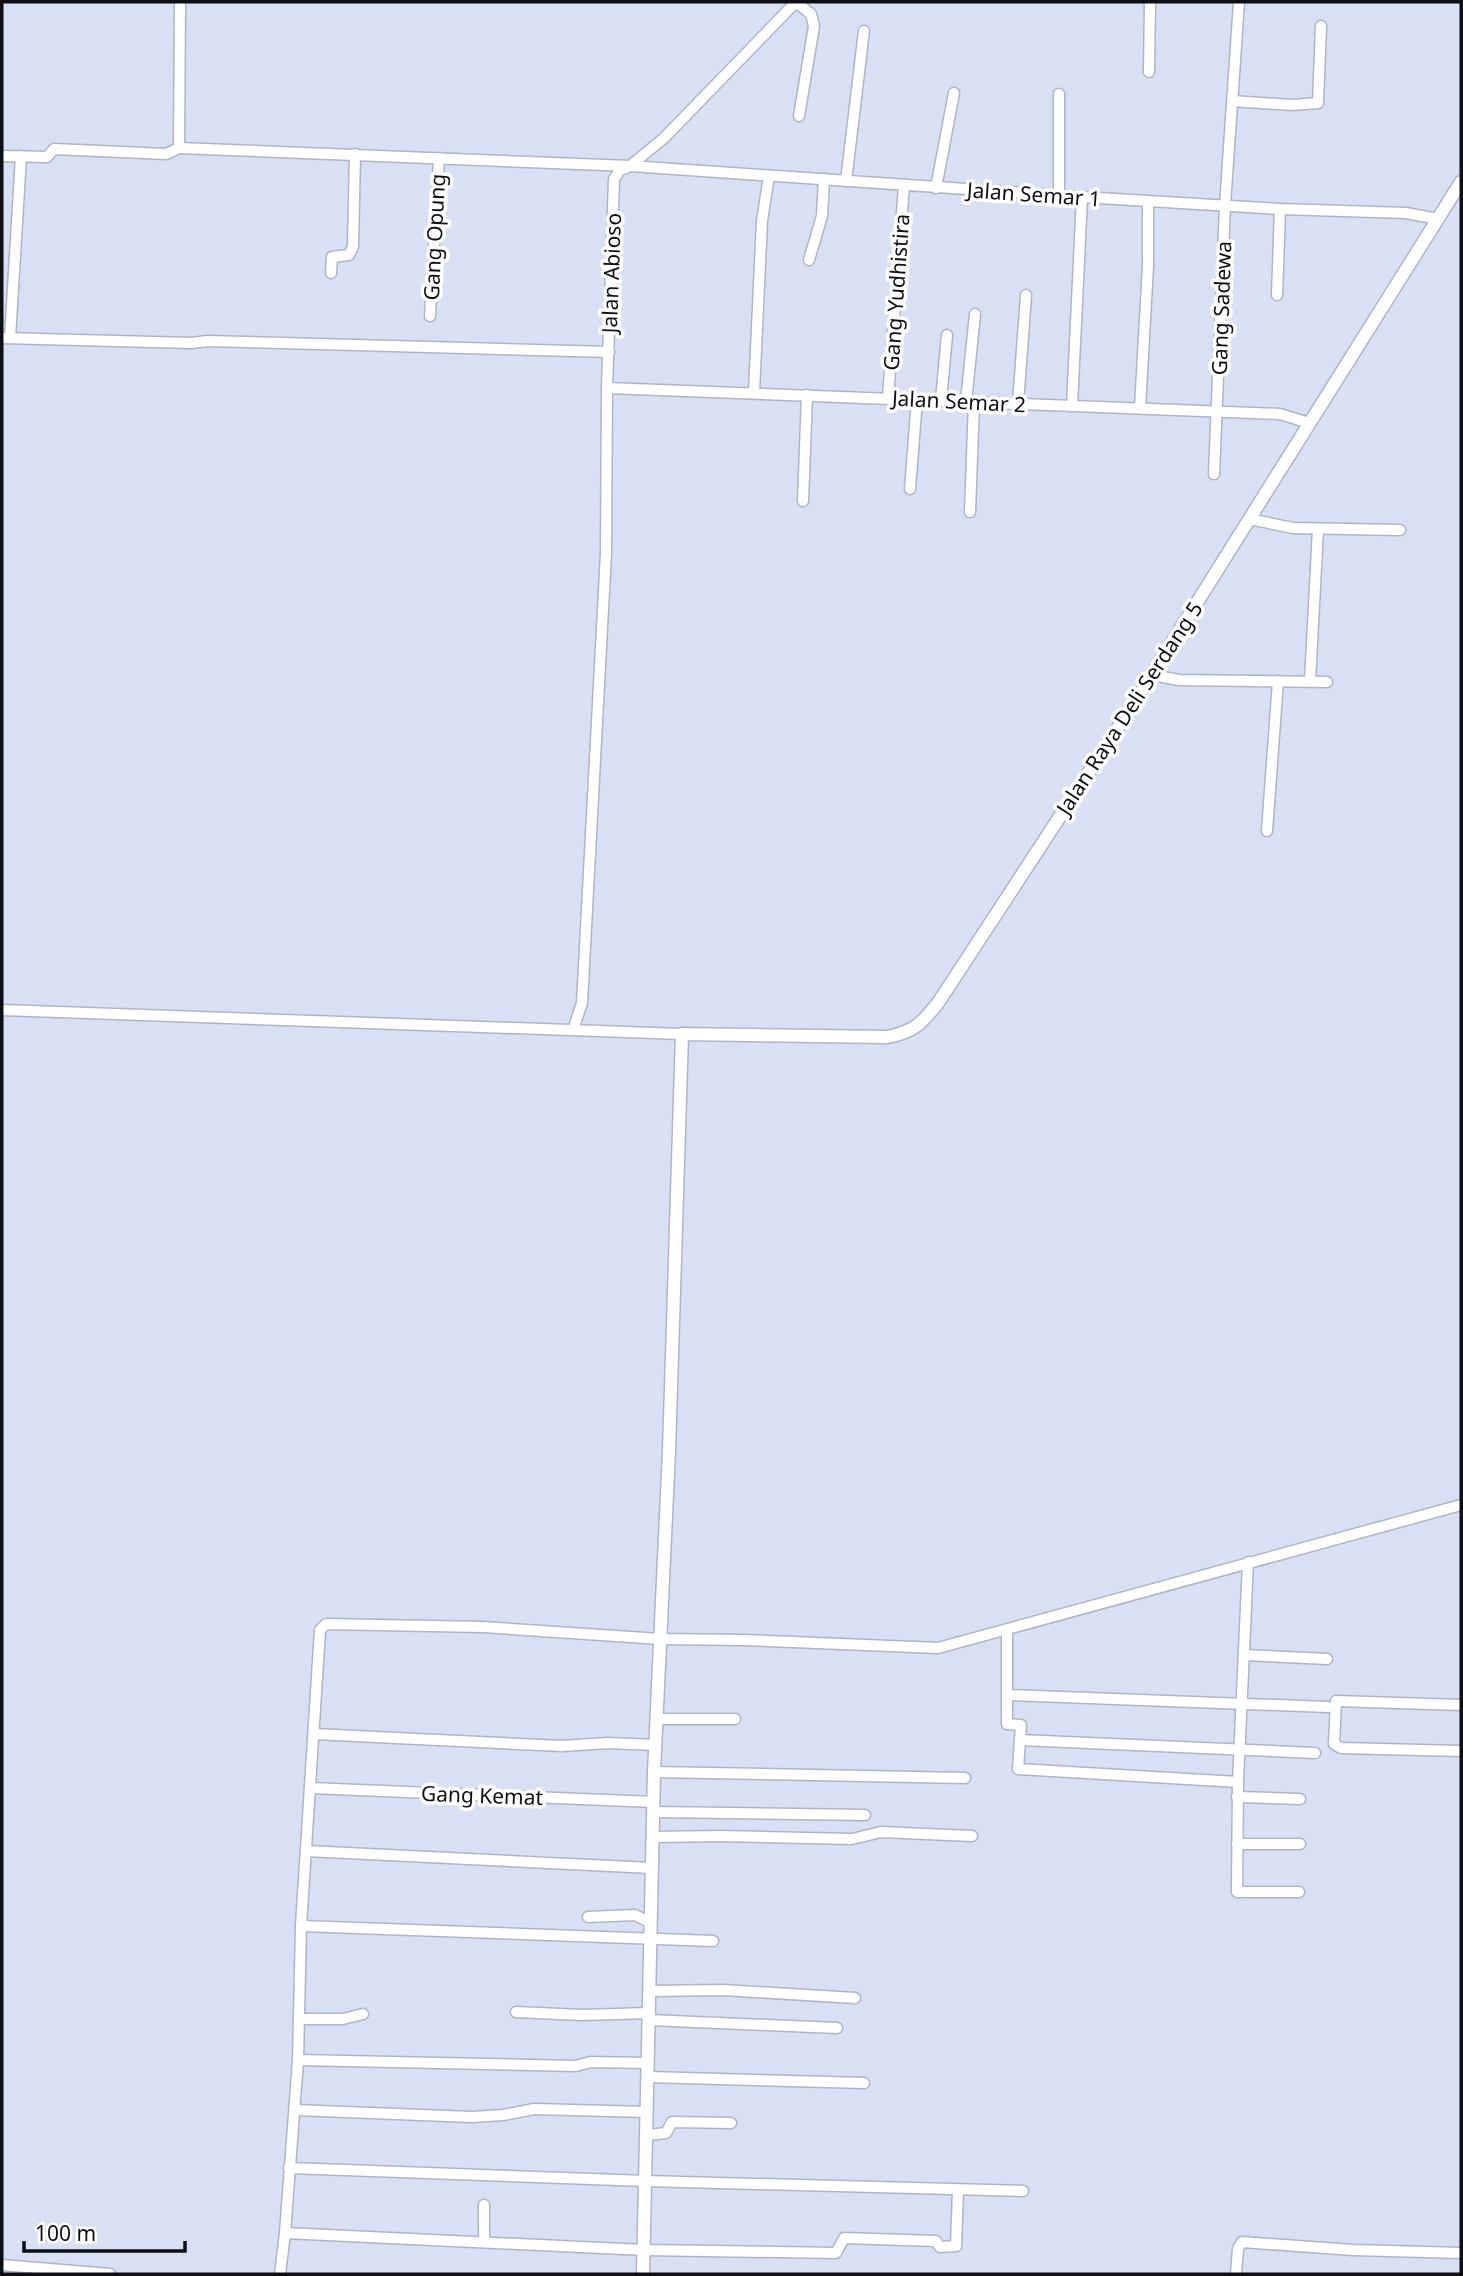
<svg xmlns="http://www.w3.org/2000/svg" width="1463" height="2276" viewBox="0 0 1463 2276" font-family="'Noto Sans',sans-serif">
<style>
.lines{fill:none;stroke-linecap:round;stroke-linejoin:round}
.minor-casing{stroke:#aeb5c8;stroke-width:13}
.tertiary-casing{stroke:#aeb5c8;stroke-width:15}
.minor{stroke:#fff;stroke-width:10}
.tertiary{stroke:#fff;stroke-width:12}
.labels{text-anchor:middle;dominant-baseline:central;stroke-width:7;stroke-linejoin:round;paint-order:stroke}
.street-label{font-size:21px;fill:#0d0f15;stroke:#fff}
</style>
<rect width="100%" height="100%" fill="#d9e0f4"/>
<g class="lines">
<defs>
<g id="minor">
<path d="M180,2L179,148L630,166L1082,197L1280,209L1406,213L1438,219"/>
<path d="M796,2L811,14L814,26L799,116"/>
<path d="M1149,72L1150,2"/>
<path d="M1232,101L1292,105L1318,103L1321,26"/>
<path d="M2,156L47,157L54,149L166,154L179,148"/>
<path d="M846,181L864,31"/>
<path d="M936,188L954,93"/>
<path d="M1059,196V94"/>
<path d="M809,260L822,216L824,179"/>
<path d="M331,273L332,257L349,255L353,247L355,154"/>
<path d="M1277,295L1280,209"/>
<path d="M430,316L439,158"/>
<path d="M2,338L191,343L208,341L609,352"/>
<path d="M10,338L21,156"/>
<path d="M607,388L1280,414L1309,423"/>
<path d="M754,392L762,221L769,176"/>
<path d="M888,397L904,186"/>
<path d="M941,400L947,335"/>
<path d="M966,402L975,314"/>
<path d="M1018,404L1026,295"/>
<path d="M1072,406L1082,197"/>
<path d="M1140,408L1148,266V201"/>
<path d="M1214,474L1225,205L1239,2"/>
<path d="M910,489L917,399"/>
<path d="M803,501L807,395"/>
<path d="M970,512L974,402"/>
<path d="M1249,519L1293,528L1400,530"/>
<path d="M1154,670L1163,677L1179,680L1327,682"/>
<path d="M1310,681L1318,529"/>
<path d="M1267,831L1278,681"/>
<path d="M2,1010L682,1034"/>
<path d="M573,1030L582,1003L606,553L607,388L614,179L620,170L630,166L664,138L796,2"/>
<path d="M1248,1562L1238,1782L1237,1892H1299"/>
<path d="M1007,1630V1724L1021,1725L1018,1769L1238,1782"/>
<path d="M1244,1655L1327,1659"/>
<path d="M1007,1695L1328,1707"/>
<path d="M1461,1705L1336,1701L1334,1744L1341,1748L1461,1751"/>
<path d="M656,1719H735"/>
<path d="M314,1734L562,1746L608,1743L656,1745"/>
<path d="M1020,1740L1315,1753"/>
<path d="M654,1772L965,1778"/>
<path d="M310,1788L654,1802"/>
<path d="M1237,1797L1300,1799"/>
<path d="M654,1812L865,1815"/>
<path d="M653,1837L722,1836L852,1839L881,1832L972,1836"/>
<path d="M1237,1844H1300"/>
<path d="M306,1851L652,1868"/>
<path d="M588,1917L635,1915L651,1923"/>
<path d="M301,1926L713,1941"/>
<path d="M650,1991L723,1990L855,1998"/>
<path d="M516,2012L582,2015L650,2013"/>
<path d="M299,2019H343L363,2014"/>
<path d="M649,2020L837,2028"/>
<path d="M298,2060L576,2066L590,2062L648,2063"/>
<path d="M648,2077L864,2083"/>
<path d="M295,2110L472,2117L503,2115L534,2109L647,2112"/>
<path d="M647,2135L666,2133L672,2122L731,2123"/>
<path d="M289,2168L646,2181L1023,2191"/>
<path d="M484,2205V2242"/>
<path d="M285,2233L644,2250L836,2253L844,2238L936,2241L940,2247L956,2246L958,2191"/>
<path d="M2,2265L110,2274"/>
<path d="M280,2274L285,2233L298,2060L301,1926L320,1630L326,1624L483,1627L660,1639L743,1640L938,1648L1461,1505"/>
<path d="M1236,2274L1238,2249L1242,2242L1353,2250L1461,2253"/>
</g>
<path id="tertiary" d="M643,2274L654,1772L669,1451L682,1034L888,1037C915,1031 921,1024 938,1003L1127,714L1461,182"/>
</defs>
<use href="#minor" class="minor-casing"/>
<use href="#tertiary" class="tertiary-casing"/>
<use href="#minor" class="minor"/>
<use href="#tertiary" class="tertiary"/>
</g>
<g class="labels">
<g class="street-label">
<text transform="translate(1034 194) rotate(4)">Jalan Semar 1</text>
<text transform="translate(434 237) rotate(-87)">Gang Opung</text>
<text transform="translate(611 273) rotate(-88)">Jalan Abioso</text>
<text transform="translate(896 292) rotate(-86)">Gang Yudhistira</text>
<text transform="translate(1221 308) rotate(-88)">Gang Sadewa</text>
<text transform="translate(959 401) rotate(3)">Jalan Semar 2</text>
<text transform="translate(1129 708) rotate(-57)">Jalan Raya Deli Serdang 5</text>
<text transform="translate(482 1795) rotate(2)">Gang Kemat</text>
</g>
</g>
<rect width="1463" height="2276" fill="none" stroke="#0d0f15" stroke-width="7"/>
<path d="M24 2241v10h161v-10" fill="none" stroke="#0d0f15" stroke-width="3.5"/>
<text x="35" y="2241" font-size="21" fill="#0d0f15" stroke="#ffffff" stroke-width="5" paint-order="stroke">100 m</text>
</svg>
